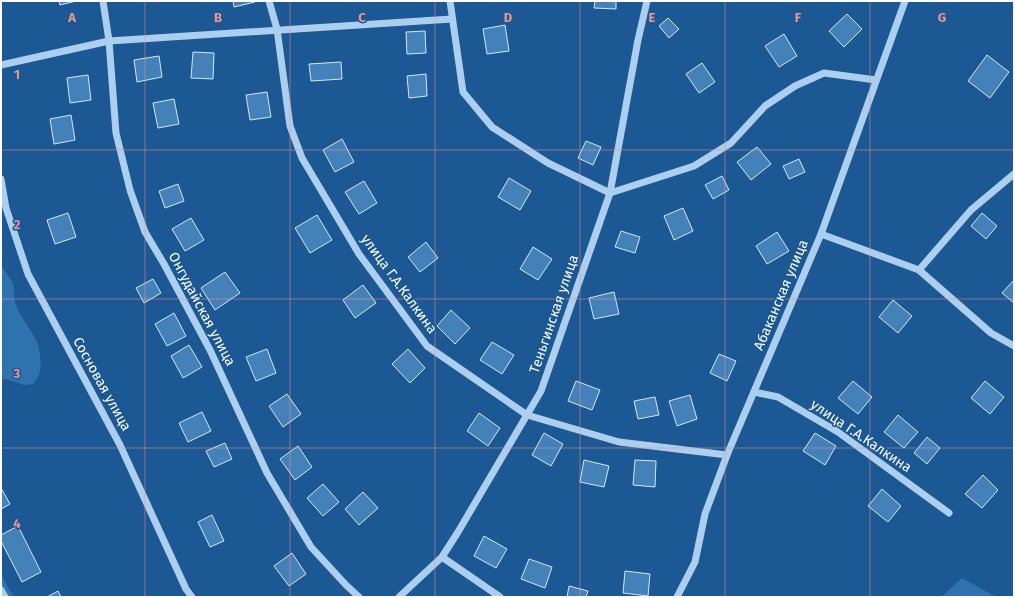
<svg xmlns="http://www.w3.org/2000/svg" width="1015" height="598" viewBox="0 0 1015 598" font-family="'Fira Sans',sans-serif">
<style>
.green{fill:#2f72b0}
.building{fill:#4481b9;stroke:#d3e8fa}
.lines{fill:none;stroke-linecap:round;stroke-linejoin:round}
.minor{stroke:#adcfef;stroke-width:7}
.grid{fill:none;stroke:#ea9494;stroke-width:1;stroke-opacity:0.55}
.labels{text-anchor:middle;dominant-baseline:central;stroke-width:3;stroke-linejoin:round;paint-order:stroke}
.street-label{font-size:14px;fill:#fff;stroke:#1c5893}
.grid-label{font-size:13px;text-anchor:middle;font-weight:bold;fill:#ea9494;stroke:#1c5893;stroke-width:3;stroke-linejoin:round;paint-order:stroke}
</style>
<rect width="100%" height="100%" fill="#1c5893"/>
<g class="green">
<path d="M1,265L13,283L15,302L19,312L35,338L39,347L41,366L39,375L33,384L24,385L6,379H1Z"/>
<path d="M1,574L10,591L15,597H1Z"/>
<path d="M962,578L996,597H941Z"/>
</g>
<g class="building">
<path d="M59,1H76L60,5Z"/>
<path d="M233,1H255V2L234,7Z"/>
<path d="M595,1H616V9L594,8Z"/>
<path d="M847,14L862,29L844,47L829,31Z"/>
<path d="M668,18L679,29L669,38L659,26Z"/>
<path d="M505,25L509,51L487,54L483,29Z"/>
<path d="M425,31L426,53L407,54L406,32Z"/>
<path d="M784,34L797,56L779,67L765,46Z"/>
<path d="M193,52L214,53L213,79L191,78Z"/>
<path d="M987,55L1009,72L990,98L968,81Z"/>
<path d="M159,56L162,77L137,82L134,60Z"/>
<path d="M341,62L342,79L311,81L309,64Z"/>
<path d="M702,63L715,82L699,93L686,74Z"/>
<path d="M426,74L427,96L409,98L407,76Z"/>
<path d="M88,75L91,100L70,103L67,78Z"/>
<path d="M267,92L271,117L250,120L246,95Z"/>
<path d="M174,99L179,124L158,128L153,103Z"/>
<path d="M71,115L75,140L54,144L50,119Z"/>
<path d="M342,139L354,162L335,172L323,150Z"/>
<path d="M586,141L601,147L593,165L578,158Z"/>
<path d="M757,147L771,164L751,180L737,162Z"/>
<path d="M799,159L805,172L789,179L783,166Z"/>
<path d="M722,176L729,190L713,199L705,185Z"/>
<path d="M509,178L531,191L520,210L498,197Z"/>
<path d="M364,181L377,203L359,214L345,192Z"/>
<path d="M178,184L184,201L165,208L159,191Z"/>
<path d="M683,208L693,231L674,240L664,216Z"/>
<path d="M68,213L76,237L55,244L47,220Z"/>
<path d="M982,213L997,226L986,239L971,226Z"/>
<path d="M317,215L332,240L310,253L295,228Z"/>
<path d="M191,218L204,240L185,251L172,229Z"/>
<path d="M621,231L640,237L635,253L615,247Z"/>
<path d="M777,232L789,251L767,264L756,246Z"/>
<path d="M426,242L438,258L420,272L408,257Z"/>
<path d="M533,247L552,259L538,280L520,269Z"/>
<path d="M225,272L240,293L215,310L201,288Z"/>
<path d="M153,279L161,293L144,303L136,288Z"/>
<path d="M1014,280V303L1002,293Z"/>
<path d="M363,285L376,303L355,318L343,300Z"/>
<path d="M614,292L619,314L594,319L589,298Z"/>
<path d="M893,300L912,316L898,333L879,317Z"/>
<path d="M451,310L470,328L455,344L437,326Z"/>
<path d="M174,313L186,336L167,346L155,324Z"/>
<path d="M492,342L514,355L502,374L480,360Z"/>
<path d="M189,345L202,367L183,378L171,356Z"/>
<path d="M267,349L276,373L256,381L246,357Z"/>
<path d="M408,349L425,368L410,383L392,364Z"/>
<path d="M719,354L736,361L727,381L710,373Z"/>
<path d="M576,381L600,390L592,410L568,401Z"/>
<path d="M853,381L872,397L858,414L838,398Z"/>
<path d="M985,381L1004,397L990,414L971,398Z"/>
<path d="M287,394L301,414L283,427L269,406Z"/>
<path d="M690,395L697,419L677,426L669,401Z"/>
<path d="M655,397L659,415L638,419L634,401Z"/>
<path d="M202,412L211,431L188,442L179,423Z"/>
<path d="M479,413L500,428L488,446L467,431Z"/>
<path d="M898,415L918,432L904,448L884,432Z"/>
<path d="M544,433L563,444L551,466L532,455Z"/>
<path d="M815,433L836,446L825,465L803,451Z"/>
<path d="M927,437L940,448L927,464L914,453Z"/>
<path d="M225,443L232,459L214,467L206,451Z"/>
<path d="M298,446L312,467L295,480L280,459Z"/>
<path d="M584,460L609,466L604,487L580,482Z"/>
<path d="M635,460L656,461L655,487L633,485Z"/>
<path d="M983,475L998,490L982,508L965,494Z"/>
<path d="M323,484L339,502L323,516L307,498Z"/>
<path d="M1,488L10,504L1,509Z"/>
<path d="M882,489L901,506L888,522L868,506Z"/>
<path d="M363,492L378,508L359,525L345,509Z"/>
<path d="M212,515L224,541L210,547L198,522Z"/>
<path d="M18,526L41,572L22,582L1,541V535Z"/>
<path d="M484,536L507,549L496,568L474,556Z"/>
<path d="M292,553L306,574L289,586L274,566Z"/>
<path d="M529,559L552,567L545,588L521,579Z"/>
<path d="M625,571L650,574L648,596L623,593Z"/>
<path d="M569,586L588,591L586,597H567Z"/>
<path d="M58,591L61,597H47Z"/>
</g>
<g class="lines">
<g class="minor">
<path d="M103,1L109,41L116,133L130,190L145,232L164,264L210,350L267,473L311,547L346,585L359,597"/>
<path d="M269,1L277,29L290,126L302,158L359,254L427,346L527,415L619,442L727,455"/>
<path d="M450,1L463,92L492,127L548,163L610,193L694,166L731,143L765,106L795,86L824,73L876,80"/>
<path d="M1,65L109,41L452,19"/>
<path d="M1,179L6,208L28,274L120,445L186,589L192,597"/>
<path d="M821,234L919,270L991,333L1014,346"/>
<path d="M919,270L971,210L1014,174"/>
<path d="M754,392L778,397L838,432L949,513"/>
<path d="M442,557L500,597"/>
<path d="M1,590L5,597"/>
<path d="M399,597L442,557L458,532L541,391L610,193L638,40L647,1"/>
<path d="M677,597L695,562L705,514L727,455L821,234L905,1"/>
</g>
</g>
<path class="grid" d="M145,1V597M290,1V597M435,1V597M580,1V597M725,1V597M870,1V597M1,150H1014M1,299H1014M1,448H1014"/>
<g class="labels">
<g class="street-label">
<text transform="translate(399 284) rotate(54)">улица Г.А.Калкина</text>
<text transform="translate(781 295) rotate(-67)">Абаканская улица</text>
<text transform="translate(202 309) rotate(62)">Онгудайская улица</text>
<text transform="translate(554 314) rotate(-71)">Теньгинская улица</text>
<text transform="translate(102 384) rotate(61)">Сосновая улица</text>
<text transform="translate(861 436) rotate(34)">улица Г.А.Калкина</text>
</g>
</g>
<g class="grid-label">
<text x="72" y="22">A</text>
<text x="218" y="22">B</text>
<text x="362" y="22">C</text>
<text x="508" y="22">D</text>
<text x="652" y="22">E</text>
<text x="798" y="22">F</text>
<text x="942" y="22">G</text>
<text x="17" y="79">1</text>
<text x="17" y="229">2</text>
<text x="17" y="378">3</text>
<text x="17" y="528">4</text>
</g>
<rect width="1015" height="598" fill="none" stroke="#ffffff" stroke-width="4"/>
</svg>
